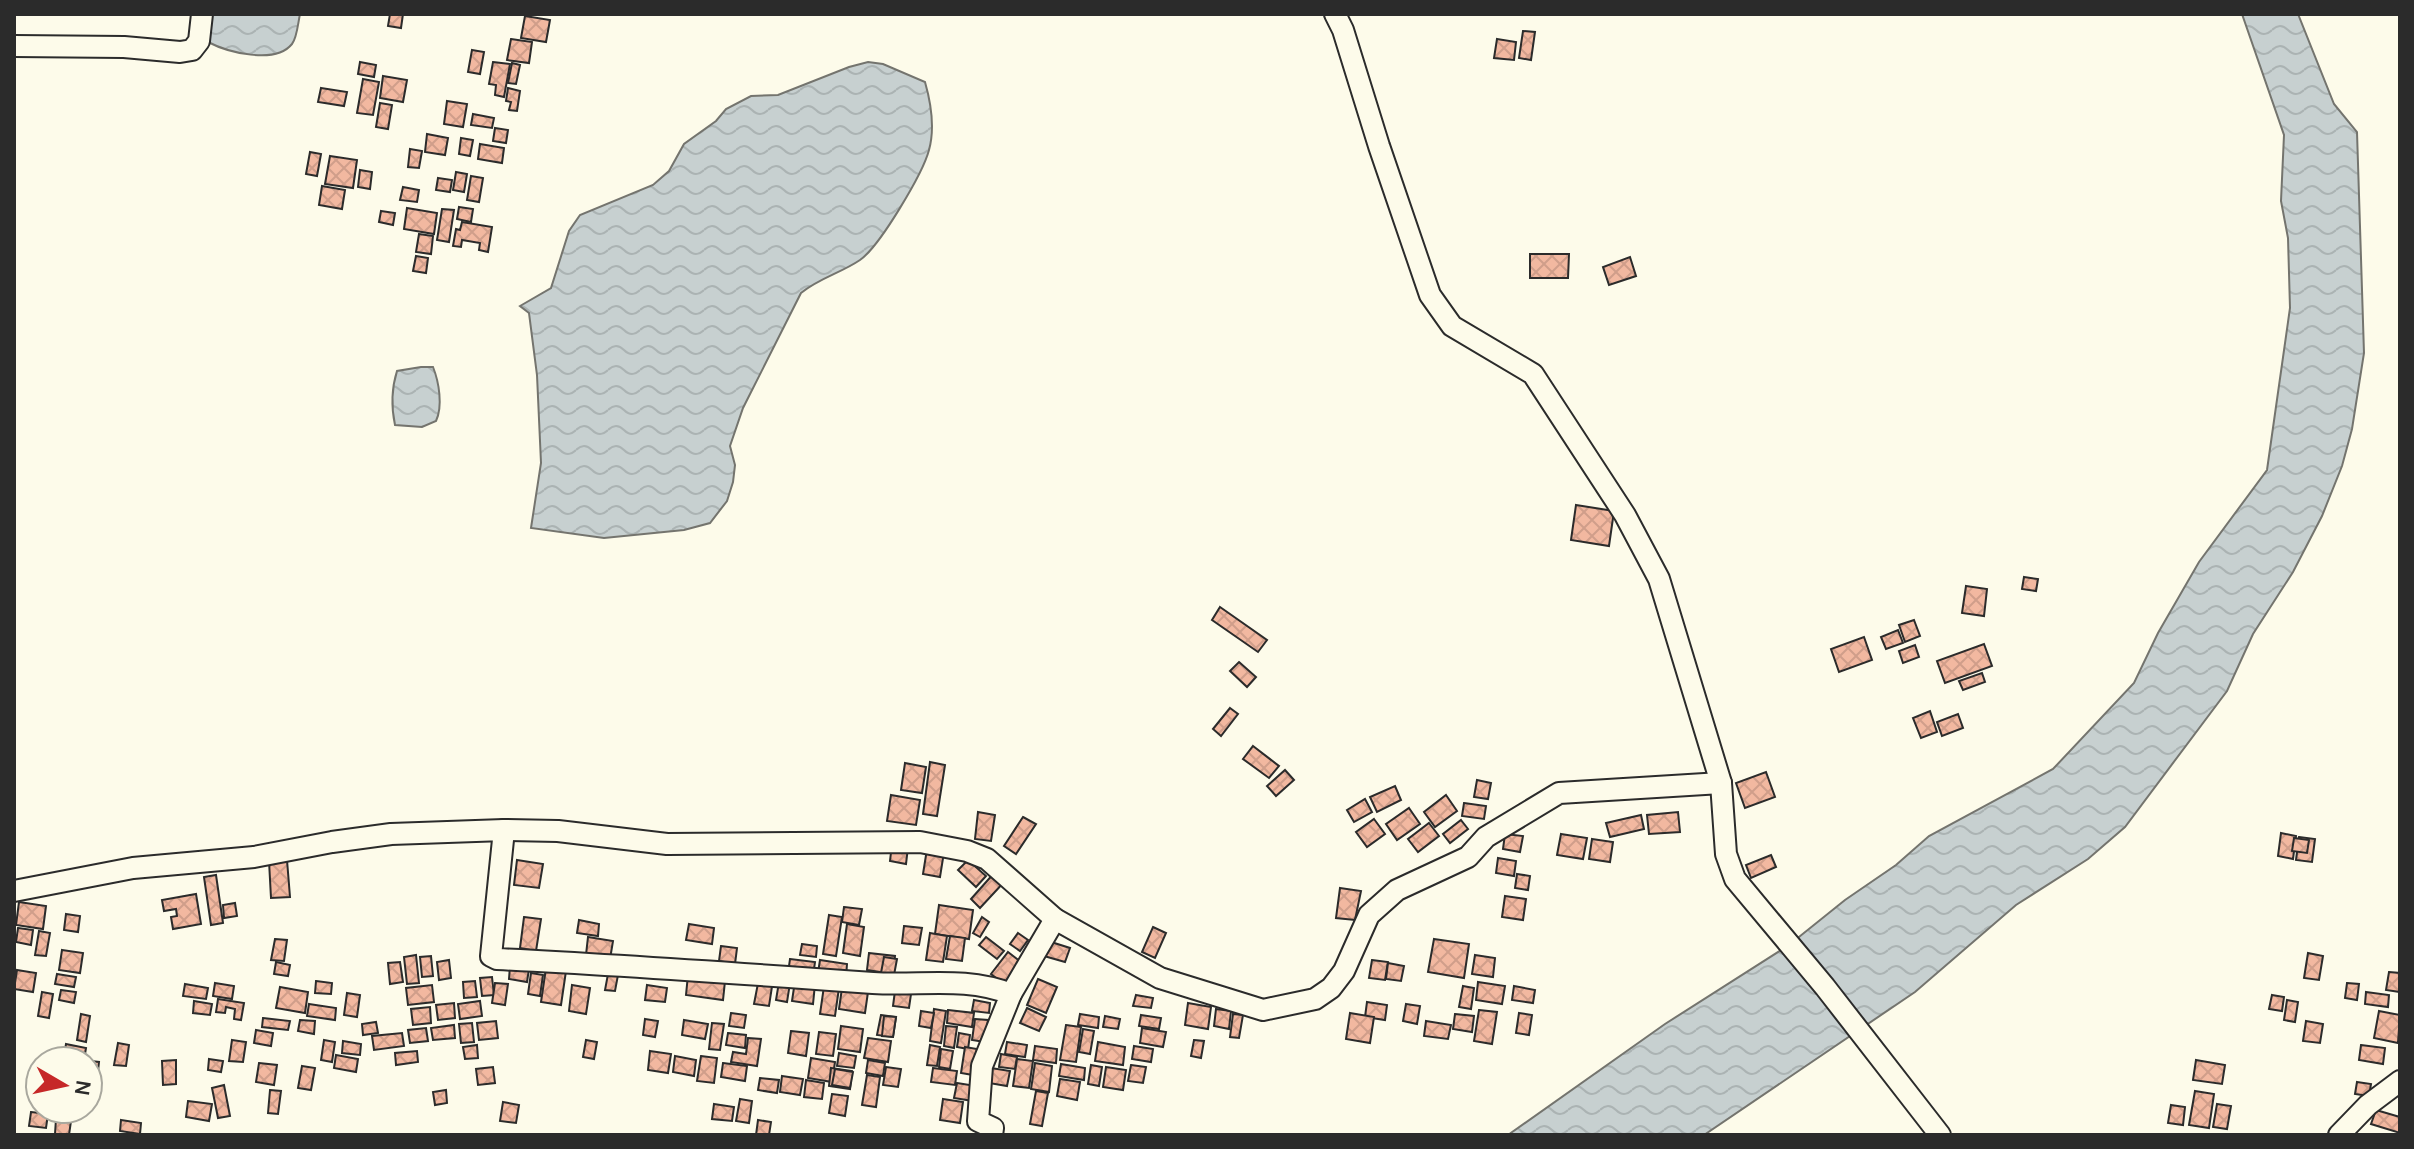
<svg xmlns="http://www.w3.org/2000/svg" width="2414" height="1149" viewBox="0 0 2414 1149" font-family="Karla,sans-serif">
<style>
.water{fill:url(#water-waves);stroke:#74746e;stroke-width:2}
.building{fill:url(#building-cross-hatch);stroke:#2b2b2b;stroke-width:2}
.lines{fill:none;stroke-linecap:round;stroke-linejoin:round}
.minor-casing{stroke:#2b2b2b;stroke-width:24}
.minor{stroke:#fdfbea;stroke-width:20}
</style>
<defs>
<pattern id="water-waves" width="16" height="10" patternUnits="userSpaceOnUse" patternTransform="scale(2)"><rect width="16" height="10" fill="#c7d0d0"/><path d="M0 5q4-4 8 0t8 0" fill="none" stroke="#abb3b3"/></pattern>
<pattern id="building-cross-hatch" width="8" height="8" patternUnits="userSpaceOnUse" patternTransform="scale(2)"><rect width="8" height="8" fill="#f2b8a0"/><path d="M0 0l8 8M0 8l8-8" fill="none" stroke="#d09e8a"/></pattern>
</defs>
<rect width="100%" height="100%" fill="#fdfbea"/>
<g class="water">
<path d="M208,14H300C298,23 297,38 292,44C275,65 227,52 208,42Z"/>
<path d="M2242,14H2298L2334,104L2357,132L2364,353L2352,429L2342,466L2322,516L2293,572L2253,634L2227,691L2125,827L2088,859L2016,905L1915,992L1704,1135H1508L1665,1024L1789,945L1845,900L1896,865L1929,836L2053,769L2134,683L2158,633L2199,562L2267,470L2290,308L2288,238L2281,201L2284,135Z"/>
<path d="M868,62L883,64L925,82C931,103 935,128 929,150C923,173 880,246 860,260C841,273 819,278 801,293L743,408L730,446L735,465L733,482L727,501L710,523L684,530L604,538L531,528L541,463L537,375L529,313L520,306L551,288L569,231L580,215L653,185L669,171L684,144L716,121L726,109L751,96L778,95L849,67Z"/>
<path d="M421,367H433C439,382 443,406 436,421L422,427L395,425C391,406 391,390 397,371Z"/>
</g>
<g class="building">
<path d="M390,14H403L401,28L388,26Z"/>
<path d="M525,16L550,20L546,42L521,38Z"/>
<path d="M1523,31L1535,32L1531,60L1519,58Z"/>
<path d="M511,39L532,42L529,63L507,60Z"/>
<path d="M1497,39L1516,42L1514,60L1494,58Z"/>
<path d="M472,50L484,52L480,74L468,72Z"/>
<path d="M360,62L376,65L374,77L358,74Z"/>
<path d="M493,62L510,64L504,97L495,95L496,85L489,84Z"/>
<path d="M512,63L520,65L516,84L508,83Z"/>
<path d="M383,76L407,80L403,102L380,98Z"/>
<path d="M363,79L379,82L373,115L357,113Z"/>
<path d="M321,88L347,92L344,106L318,102Z"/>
<path d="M508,88L520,91L517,111L509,110L511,102L506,101Z"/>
<path d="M447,101L467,104L463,127L444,124Z"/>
<path d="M380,103L392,105L388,129L376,127Z"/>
<path d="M473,114L494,118L492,128L471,125Z"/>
<path d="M495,128L508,130L506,143L493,141Z"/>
<path d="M427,134L448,138L445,155L425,152Z"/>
<path d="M461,138L473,140L470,156L459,154Z"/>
<path d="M480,144L504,148L502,163L478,159Z"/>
<path d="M410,149L422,151L419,168L408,167Z"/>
<path d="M310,152L321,154L317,176L306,174Z"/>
<path d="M330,156L357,160L353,188L325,184Z"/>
<path d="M360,170L372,172L370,189L358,187Z"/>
<path d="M456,172L467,174L464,192L453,190Z"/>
<path d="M471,176L483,178L479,202L467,200Z"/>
<path d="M438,178L452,180L450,192L436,190Z"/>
<path d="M322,186L345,190L342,209L319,205Z"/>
<path d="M403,187L419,190L417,202L400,200Z"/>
<path d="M459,207L473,209L471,222L457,219Z"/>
<path d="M407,208L437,213L434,234L404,229Z"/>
<path d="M442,209L454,210L449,242L437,240Z"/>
<path d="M381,211L395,213L393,225L379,222Z"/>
<path d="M462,222L492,227L488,252L479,250L480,243L462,240L461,247L453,246L456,229L460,230Z"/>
<path d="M419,234L433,236L431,254L416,252Z"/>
<path d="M1530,254H1569L1568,278H1530Z"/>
<path d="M416,256L428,258L426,273L413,271Z"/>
<path d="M1630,257L1636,276L1609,285L1603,267Z"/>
<path d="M1576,505L1614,511L1609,546L1571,540Z"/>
<path d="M2024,577L2038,579L2036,591L2022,589Z"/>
<path d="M1966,586L1987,589L1984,616L1962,613Z"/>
<path d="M1220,607L1267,640L1258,652L1212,620Z"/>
<path d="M1914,620L1920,636L1905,642L1899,625Z"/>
<path d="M1898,630L1903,643L1886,649L1881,637Z"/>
<path d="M1864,637L1872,660L1839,672L1831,649Z"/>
<path d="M1984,644L1992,666L1945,683L1937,661Z"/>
<path d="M1915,645L1919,657L1903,663L1899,651Z"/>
<path d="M1239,662L1256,677L1247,687L1230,671Z"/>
<path d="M1982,673L1985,682L1963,690L1959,681Z"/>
<path d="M1230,708L1238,714L1221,736L1213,729Z"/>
<path d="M1930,711L1937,732L1921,738L1913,718Z"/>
<path d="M1958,714L1963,728L1942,736L1937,722Z"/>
<path d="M1253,746L1279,766L1269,778L1243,759Z"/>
<path d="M930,762L945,765L937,816L923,814Z"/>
<path d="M905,763L926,767L922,793L901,790Z"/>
<path d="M1285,770L1294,780L1276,796L1267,786Z"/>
<path d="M1766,772L1775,797L1745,808L1736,783Z"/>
<path d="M1477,780L1491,783L1488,799L1474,797Z"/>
<path d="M1395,786L1401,800L1377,812L1370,797Z"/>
<path d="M891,795L920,800L916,825L887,821Z"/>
<path d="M1446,795L1457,811L1435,827L1424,812Z"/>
<path d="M1365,799L1372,812L1354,822L1347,810Z"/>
<path d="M1464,803L1486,806L1484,819L1462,816Z"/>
<path d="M1409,808L1420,824L1397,840L1386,824Z"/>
<path d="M978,812L995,815L991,841L975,839Z"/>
<path d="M1678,812L1680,832L1649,834L1647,815Z"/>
<path d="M1641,815L1644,829L1610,837L1606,823Z"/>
<path d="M1023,817L1036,824L1016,854L1004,846Z"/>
<path d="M1374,819L1385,834L1367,847L1356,832Z"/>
<path d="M1461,820L1468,829L1450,843L1443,834Z"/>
<path d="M1429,823L1439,836L1418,852L1408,839Z"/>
<path d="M2281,833L2296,836L2293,859L2278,856Z"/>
<path d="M1505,834L1523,836L1520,852L1503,849Z"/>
<path d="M1561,834L1587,838L1583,859L1557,855Z"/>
<path d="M2299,837L2315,839L2312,862L2296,860Z"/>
<path d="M2294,838L2309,840L2307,853L2292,851Z"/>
<path d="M1592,839L1613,842L1610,862L1589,859Z"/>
<path d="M892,844L908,847L906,864L890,861Z"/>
<path d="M927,849L944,852L940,877L923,874Z"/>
<path d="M1771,855L1776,867L1751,878L1746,865Z"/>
<path d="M1498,858L1516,861L1514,876L1496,873Z"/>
<path d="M287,860L290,897L271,898L269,861Z"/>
<path d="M517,860L543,864L539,888L514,885Z"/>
<path d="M968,860L986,876L976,887L958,870Z"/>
<path d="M995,872L1005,881L980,908L971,899Z"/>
<path d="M1517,874L1530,876L1528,890L1515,888Z"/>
<path d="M216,875L223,923L211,925L204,877Z"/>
<path d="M1340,888L1361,891L1355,920L1336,918Z"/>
<path d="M196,894L201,924L173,929L171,917L177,916L176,909L164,911L162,900Z"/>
<path d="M1505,896L1526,899L1523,920L1502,917Z"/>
<path d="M19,902L46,906L43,929L16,925Z"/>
<path d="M235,903L237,916L224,918L223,905Z"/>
<path d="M939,905L973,910L969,939L935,934Z"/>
<path d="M844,907L862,909L859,925L842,922Z"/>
<path d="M66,914L80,916L78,932L64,930Z"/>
<path d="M829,915L842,917L836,956L823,954Z"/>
<path d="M524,917L541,919L536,951L520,948Z"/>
<path d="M982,917L989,922L980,937L973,933Z"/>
<path d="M579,920L599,924L598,936L577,933Z"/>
<path d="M689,924L714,928L712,944L686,940Z"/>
<path d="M847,924L864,927L860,956L843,953Z"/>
<path d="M904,926L922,928L919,945L902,943Z"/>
<path d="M1153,927L1166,933L1155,958L1142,952Z"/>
<path d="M18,928L33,930L31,945L16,942Z"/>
<path d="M39,931L50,933L46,956L35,955Z"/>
<path d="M930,933L947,936L943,962L926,960Z"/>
<path d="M1018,933L1028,940L1020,951L1010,944Z"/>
<path d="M950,936L965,938L962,961L946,959Z"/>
<path d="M588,937L613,941L610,959L586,955Z"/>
<path d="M986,937L1004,951L997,959L979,945Z"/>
<path d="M275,939L287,940L284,961L271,960Z"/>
<path d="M1434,939L1469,944L1464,978L1428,972Z"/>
<path d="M1048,941L1070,948L1065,962L1044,956Z"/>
<path d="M802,944L817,946L816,957L800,955Z"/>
<path d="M721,946L737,948L735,964L719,961Z"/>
<path d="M62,950L83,953L80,973L59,970Z"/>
<path d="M1008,952L1021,962L1004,984L991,974Z"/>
<path d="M869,953L895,956L893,974L867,970Z"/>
<path d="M2308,953L2323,956L2319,980L2304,978Z"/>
<path d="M416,955L419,983L407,984L404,957Z"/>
<path d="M1475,955L1495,958L1493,977L1472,974Z"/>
<path d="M431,956L433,976L422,977L420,957Z"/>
<path d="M884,957L897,959L894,975L881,973Z"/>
<path d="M790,959L815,962L813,976L788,973Z"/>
<path d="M449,960L451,978L439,980L437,962Z"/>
<path d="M820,960L847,964L846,977L818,973Z"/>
<path d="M1372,960L1388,962L1385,980L1369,978Z"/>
<path d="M276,962L290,965L288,976L274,974Z"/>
<path d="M400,962L403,982L390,984L388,963Z"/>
<path d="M1388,963L1404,966L1401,981L1386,979Z"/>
<path d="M510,966L529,969L527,982L509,979Z"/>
<path d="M546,968L566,971L561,1005L541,1002Z"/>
<path d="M17,970L36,973L33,992L14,989Z"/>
<path d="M2389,972L2400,973V992L2386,990Z"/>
<path d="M531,973L543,975L540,996L528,994Z"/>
<path d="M57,974L76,977L74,987L55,984Z"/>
<path d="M608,974L618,975L615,991L605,990Z"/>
<path d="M688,975L725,981L723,1000L686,995Z"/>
<path d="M492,977L494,995L482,996L480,978Z"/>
<path d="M759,978L773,980L769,1006L754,1004Z"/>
<path d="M1038,979L1057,987L1046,1013L1027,1005Z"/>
<path d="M316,981L332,983L331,994L315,993Z"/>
<path d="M475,981L477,997L464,998L463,982Z"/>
<path d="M795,981L815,984L813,1004L792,1001Z"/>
<path d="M779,982L790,983L787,1002L776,1000Z"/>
<path d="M1478,982L1505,986L1502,1004L1476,1000Z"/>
<path d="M215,983L234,986L232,999L213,996Z"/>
<path d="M495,983L508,984L505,1005L492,1003Z"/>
<path d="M2347,983L2359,984L2357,1000L2345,998Z"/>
<path d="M185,984L208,988L206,999L183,996Z"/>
<path d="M432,985L434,1002L408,1005L406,988Z"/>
<path d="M572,985L590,988L586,1014L569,1011Z"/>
<path d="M647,985L667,988L665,1002L645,1000Z"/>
<path d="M824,986L839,988L835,1016L820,1014Z"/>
<path d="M1463,986L1474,988L1471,1009L1459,1007Z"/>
<path d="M1514,986L1535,990L1533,1003L1512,1000Z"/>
<path d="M280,987L308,992L305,1013L276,1008Z"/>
<path d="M842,988L868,992L865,1013L839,1009Z"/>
<path d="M61,990L76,992L74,1003L59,1000Z"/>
<path d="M895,991L911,994L909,1008L893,1006Z"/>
<path d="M42,992L53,994L49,1018L38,1016Z"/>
<path d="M2366,992L2389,995L2388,1007L2365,1004Z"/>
<path d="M347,993L360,995L357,1017L344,1015Z"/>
<path d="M1136,995L1153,998L1151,1008L1133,1006Z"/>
<path d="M2272,995L2284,997L2282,1011L2269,1009Z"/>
<path d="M218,999L244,1003L241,1020L234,1019L235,1009L226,1007L225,1013L216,1012Z"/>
<path d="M974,1000L990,1003L989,1013L972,1011Z"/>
<path d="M2287,1000L2298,1002L2295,1022L2284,1020Z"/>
<path d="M194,1001L212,1004L210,1015L193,1013Z"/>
<path d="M480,1001L482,1016L460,1019L458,1004Z"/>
<path d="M1367,1002L1387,1005L1385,1020L1365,1017Z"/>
<path d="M454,1003L455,1018L438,1020L436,1005Z"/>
<path d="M1188,1003L1211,1007L1208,1029L1185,1025Z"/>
<path d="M309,1004L336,1008L335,1020L307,1016Z"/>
<path d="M1406,1004L1420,1006L1417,1024L1403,1021Z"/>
<path d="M430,1007L431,1023L413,1025L411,1009Z"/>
<path d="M1027,1008L1046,1017L1039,1031L1020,1023Z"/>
<path d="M934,1009L946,1011L941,1043L930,1041Z"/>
<path d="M1216,1009L1231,1011L1229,1029L1214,1026Z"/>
<path d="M948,1010L974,1013L972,1027L947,1023Z"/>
<path d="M1479,1010L1497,1012L1492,1044L1474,1041Z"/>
<path d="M921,1011L934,1013L931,1028L919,1026Z"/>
<path d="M2379,1011L2400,1015L2398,1043L2374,1038Z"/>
<path d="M731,1013L746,1015L744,1028L729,1026Z"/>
<path d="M1350,1013L1374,1017L1370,1043L1346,1039Z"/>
<path d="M1519,1013L1532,1015L1529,1035L1516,1033Z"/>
<path d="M81,1014L90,1016L86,1042L77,1040Z"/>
<path d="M1080,1014L1099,1017L1098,1028L1078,1025Z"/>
<path d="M1233,1014L1243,1015L1239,1038L1230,1037Z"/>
<path d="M1455,1014L1474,1016L1472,1032L1453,1029Z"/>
<path d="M881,1015L896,1017L893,1037L877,1035Z"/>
<path d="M1141,1015L1161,1018L1159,1029L1139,1026Z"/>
<path d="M884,1016L896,1017L893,1037L882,1036Z"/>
<path d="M1105,1016L1120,1019L1118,1029L1103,1027Z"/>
<path d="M263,1018L290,1021L288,1030L262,1027Z"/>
<path d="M645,1019L658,1021L655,1037L643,1035Z"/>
<path d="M975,1019L988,1020L985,1042L972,1040Z"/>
<path d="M300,1020L315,1021L314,1034L298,1031Z"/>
<path d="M684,1020L708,1024L705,1039L682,1035Z"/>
<path d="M496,1021L498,1038L479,1040L477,1023Z"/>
<path d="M1426,1021L1451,1025L1448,1039L1424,1036Z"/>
<path d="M2306,1021L2323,1024L2320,1043L2303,1041Z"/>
<path d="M376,1022L378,1033L363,1035L362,1024Z"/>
<path d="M472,1023L474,1042L461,1043L459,1024Z"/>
<path d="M712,1023L724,1024L720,1050L709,1049Z"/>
<path d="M454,1025L455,1038L433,1040L431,1028Z"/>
<path d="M1066,1025L1081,1027L1076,1062L1060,1060Z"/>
<path d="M841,1026L863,1029L860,1052L838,1049Z"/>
<path d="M946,1026L957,1027L954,1048L944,1046Z"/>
<path d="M426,1028L428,1041L410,1043L408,1030Z"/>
<path d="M1142,1028L1166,1032L1163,1047L1140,1043Z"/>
<path d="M1083,1029L1094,1031L1090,1054L1079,1052Z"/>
<path d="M256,1030L273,1033L271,1046L254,1043Z"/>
<path d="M791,1031L809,1033L806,1056L788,1053Z"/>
<path d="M819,1032L836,1034L833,1056L816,1054Z"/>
<path d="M402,1033L404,1046L374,1050L372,1036Z"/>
<path d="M728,1033L746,1035L745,1048L726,1045Z"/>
<path d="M959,1033L970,1035L968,1049L957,1047Z"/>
<path d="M748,1038L761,1039L757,1066L731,1062L733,1052L746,1054Z"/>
<path d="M868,1038L891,1041L888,1062L864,1058Z"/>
<path d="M232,1040L246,1042L243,1062L229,1061Z"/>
<path d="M324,1040L335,1042L332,1062L321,1060Z"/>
<path d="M586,1040L597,1042L594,1059L583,1057Z"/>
<path d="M1194,1040L1204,1041L1201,1058L1191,1056Z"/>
<path d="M343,1041L361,1044L360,1055L342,1053Z"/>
<path d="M1007,1042L1027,1045L1025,1057L1005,1054Z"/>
<path d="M1098,1042L1125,1047L1123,1065L1095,1061Z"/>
<path d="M118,1043L129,1045L126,1066L114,1065Z"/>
<path d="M66,1044L86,1048L84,1060L64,1056Z"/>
<path d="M477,1045L478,1058L465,1059L463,1047Z"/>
<path d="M930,1045L940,1047L937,1066L927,1065Z"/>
<path d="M2361,1045L2385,1048L2383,1064L2359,1060Z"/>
<path d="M1035,1046L1057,1049L1056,1063L1033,1060Z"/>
<path d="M1134,1046L1153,1049L1151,1062L1132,1059Z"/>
<path d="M965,1047L977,1049L973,1075L961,1073Z"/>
<path d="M941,1049L953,1051L950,1069L939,1067Z"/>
<path d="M417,1051L418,1062L396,1065L395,1053Z"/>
<path d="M650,1051L671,1054L668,1073L648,1070Z"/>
<path d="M839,1053L856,1056L854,1068L837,1066Z"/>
<path d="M1001,1054L1017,1057L1015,1069L999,1067Z"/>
<path d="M336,1055L358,1059L356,1072L334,1068Z"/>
<path d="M675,1056L696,1060L694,1076L673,1072Z"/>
<path d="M701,1056L717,1058L714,1083L697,1081Z"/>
<path d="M811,1058L835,1062L832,1082L808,1078Z"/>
<path d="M209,1059L223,1061L221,1072L208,1070Z"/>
<path d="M1017,1059L1033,1061L1029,1088L1013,1086Z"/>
<path d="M176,1060V1084L163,1085L162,1061Z"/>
<path d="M868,1060L885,1063L883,1076L866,1073Z"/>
<path d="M2196,1060L2225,1065L2222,1084L2193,1080Z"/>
<path d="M90,1061L99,1062L97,1080L88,1078Z"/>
<path d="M259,1063L277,1065L274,1085L256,1082Z"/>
<path d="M723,1063L747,1066L745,1081L721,1077Z"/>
<path d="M1035,1063L1052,1066L1049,1092L1031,1089Z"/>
<path d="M1061,1064L1085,1068L1084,1080L1059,1076Z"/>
<path d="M1091,1065L1102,1067L1099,1086L1088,1084Z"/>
<path d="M1131,1065L1146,1067L1143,1083L1128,1081Z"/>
<path d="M302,1066L315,1068L311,1090L298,1088Z"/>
<path d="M493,1067L495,1083L478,1085L476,1069Z"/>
<path d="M886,1067L901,1069L898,1087L883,1085Z"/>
<path d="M1106,1067L1126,1070L1123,1090L1103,1087Z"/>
<path d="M831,1068L852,1071L850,1089L829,1086Z"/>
<path d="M933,1068L957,1071L955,1085L931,1082Z"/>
<path d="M991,1068L1010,1071L1007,1086L989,1083Z"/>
<path d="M835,1069L853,1072L850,1088L832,1085Z"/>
<path d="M867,1075L880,1077L876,1107L862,1105Z"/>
<path d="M782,1076L803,1079L800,1095L780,1092Z"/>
<path d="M760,1078L779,1080L777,1093L758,1090Z"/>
<path d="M1060,1079L1080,1082L1077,1100L1057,1096Z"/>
<path d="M806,1080L824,1083L822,1099L804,1097Z"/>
<path d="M2357,1082L2371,1084L2369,1096L2355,1094Z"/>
<path d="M957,1083L976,1086L973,1101L954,1098Z"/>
<path d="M224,1085L230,1116L218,1118L212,1088Z"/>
<path d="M270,1090L281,1091L278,1114L268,1113Z"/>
<path d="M446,1090L447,1103L435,1105L433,1092Z"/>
<path d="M1036,1091L1048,1093L1042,1126L1030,1124Z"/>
<path d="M2195,1091L2214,1094L2209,1128L2189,1125Z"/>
<path d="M832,1094L848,1096L845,1116L829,1113Z"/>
<path d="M740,1099L752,1101L749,1123L736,1121Z"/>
<path d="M943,1099L963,1102L960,1123L940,1120Z"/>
<path d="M188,1101L212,1104L209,1121L186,1117Z"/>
<path d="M503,1102L519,1105L516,1123L500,1121Z"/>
<path d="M714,1104L734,1107L732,1121L712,1119Z"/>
<path d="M2217,1104L2231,1106L2227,1129L2213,1127Z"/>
<path d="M2171,1105L2185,1107L2183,1125L2168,1123Z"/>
<path d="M2376,1110L2400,1117V1133L2371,1124Z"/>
<path d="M31,1112L48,1114L46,1128L29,1126Z"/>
<path d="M56,1119L71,1121L69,1135L55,1134Z"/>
<path d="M121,1120L141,1123L140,1134L120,1131Z"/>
<path d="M758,1120L771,1122L769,1135H756Z"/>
</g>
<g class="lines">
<defs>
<g id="minor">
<path d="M1335,14L1343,30L1379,146L1430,295L1452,326L1533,374L1625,515L1659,579L1721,783L1726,854L1735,879L1825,987L1940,1135"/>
<path d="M14,46L124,47L180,52L192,50L199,41L202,14"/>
<path d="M504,830L558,831L667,844L920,842L967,851L987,859L1055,919"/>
<path d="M14,891L133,868L254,857L332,842L391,834L504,830L491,956L497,959C622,965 748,974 873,983C922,986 965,976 1011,994L982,1066L978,1121L993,1128L992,1135"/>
<path d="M1011,994L1055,919L1160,978L1263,1010L1315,999L1331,988L1344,971L1369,915L1397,890L1468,857L1486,837L1559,793L1721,783"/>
<path d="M2339,1135L2368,1105L2400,1081"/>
</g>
</defs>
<use href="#minor" class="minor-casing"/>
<use href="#minor" class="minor"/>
</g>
<rect width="2414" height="1149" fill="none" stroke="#2b2b2b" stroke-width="32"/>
<g transform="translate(64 1085) rotate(99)"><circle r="38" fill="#fdfbea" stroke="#a9a89e" stroke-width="2"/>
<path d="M0-6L14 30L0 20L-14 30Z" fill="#c62828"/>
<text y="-12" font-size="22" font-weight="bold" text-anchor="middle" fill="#2b2b2b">N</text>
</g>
</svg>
